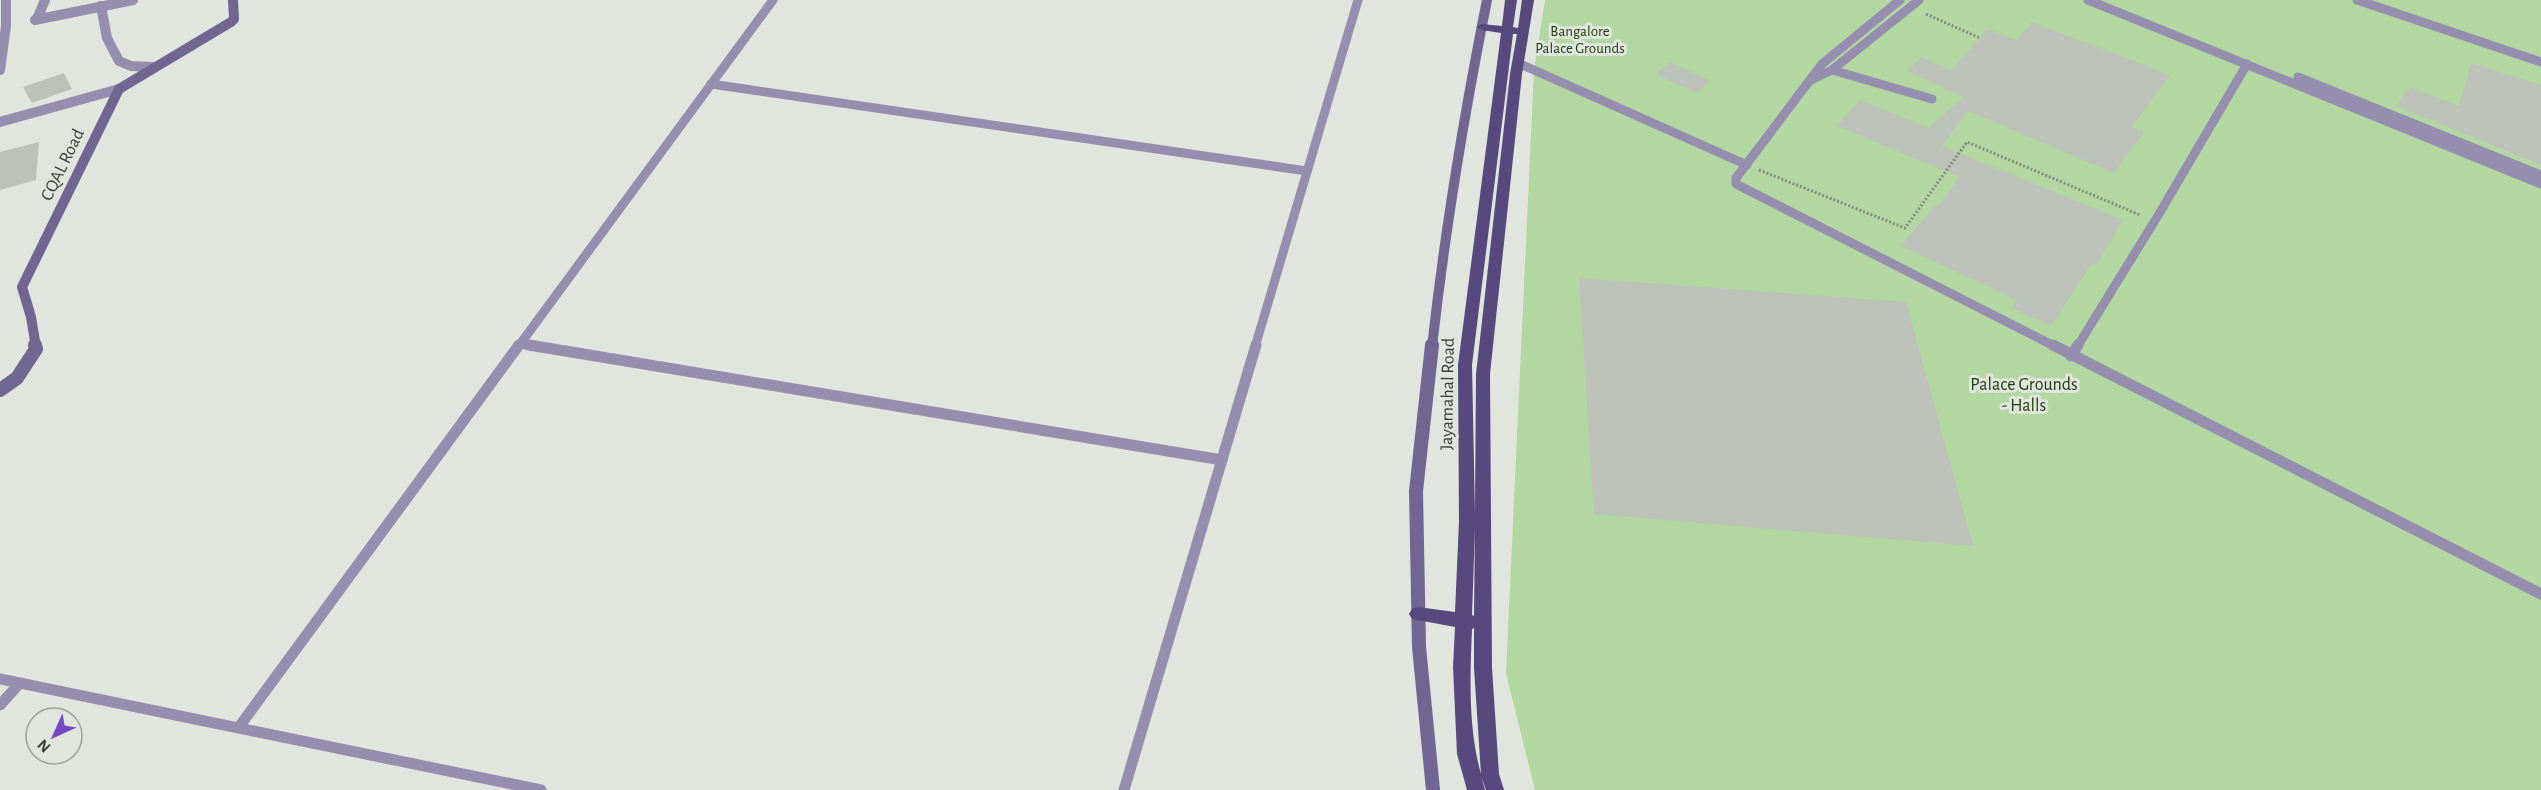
<svg xmlns="http://www.w3.org/2000/svg" width="2541" height="790" viewBox="0 0 2541 790" font-family="'Alegreya Sans',sans-serif">
<style>
.green{fill:#b3d7a1}
.building{fill:#bcc1ba}
.lines{fill:none;stroke-linecap:round;stroke-linejoin:round}
.path{stroke:#878a85;stroke-width:3;stroke-dasharray:2 2;stroke-linecap:butt}
.lane-far1{stroke:#968eae;stroke-width:9}
.lane{stroke:#968eae;stroke-width:11}
.street{stroke:#968eae;stroke-width:10}
.secondary-far1{stroke:#716592;stroke-width:10}
.secondary{stroke:#716592;stroke-width:14}
.primary{fill:#57487e;fill-rule:evenodd}
.labels{text-anchor:middle;dominant-baseline:central;stroke-width:6;stroke-linejoin:round;paint-order:stroke}
.far-park-label{font-size:15px;fill:#223e0f;stroke:#e0e5dd}
.street-label{font-size:18px;fill:#3b3d3a;stroke:#e0e5dd}
.park-label{font-size:18px;fill:#223e0f;stroke:#e0e5dd}
</style>
<rect width="100%" height="100%" fill="#e0e5dd"/>
<path class="green" d="M1545,0H2541V790H1535L1506,673L1534,70Z"/>
<g class="building">
<path d="M2032,22L2170,75L2132,127L2144,132L2114,173L1968,111L1942,146L2123,220L2096,265L2092,263L2051,326L2012,308L2017,300L1901,246L1935,205L1938,206L1960,177L1837,126L1860,100L1929,128L1963,97L1907,71L1922,57L1951,70L1988,29L2017,40Z"/>
<path d="M1669,62L1710,80L1697,93L1656,75Z"/>
<path d="M2471,63L2541,85V165L2396,106L2410,87L2459,106Z"/>
<path d="M64,73L72,89L32,103L23,87Z"/>
<path d="M39,142L36,180L0,190V152Z"/>
<path d="M1579,278L1906,302L1973,546L1594,514Z"/>
</g>
<g class="lines">
<g class="path">
<path d="M1926,14L1980,38"/>
<path d="M1759,170L1905,228L1967,142L2140,215"/>
</g>
<g class="lane-far1">
<path d="M1900,0L1822,64L1736,178V184L2056,347"/>
<path d="M2088,0L2541,184"/>
<path d="M2357,0L2541,62"/>
<path d="M1518,63L1747,165"/>
<path d="M1832,70L1932,99"/>
<path d="M2298,77L2541,175"/>
<path d="M1811,80L1832,70L1919,0"/>
<path d="M711,84L1307,171"/>
<path d="M520,344L538,347"/>
<path d="M518,347L773,0"/>
<path d="M1255,347L1358,0"/>
<path d="M2077,347L2159,214L2247,64"/>
</g>
<g class="lane">
<path d="M529,345L1222,460"/>
<path d="M2053,345L2541,594"/>
<path d="M2071,356L2078,345"/>
<path d="M0,679L541,790"/>
<path d="M0,705L20,683"/>
<path d="M239,727L519,345"/>
<path d="M1124,790L1256,345"/>
</g>
<g class="street">
<path d="M101,6L107,38L119,61L131,66L153,67"/>
<path d="M37,19L45,0"/>
<path d="M35,20L133,0"/>
<path d="M0,70L6,26V0"/>
<path d="M0,122L119,89"/>
</g>
<g class="secondary-far1">
<path d="M36,347L31,317L22,287L119,89L231,22L234,19L233,0"/>
<path d="M1432,347C1445,230 1464,115 1487,0"/>
</g>
<g class="secondary">
<path d="M1432,345L1416,491L1419,647L1433,790"/>
<path d="M0,390L17,378L36,349L35,345"/>
</g>
<path class="primary" d="M1505,0H1517L1513,27L1518,28L1522,0H1534L1522,74L1490,374L1492,668L1499,774L1504,790H1486L1481,776L1485,790H1467L1457,754L1453,667L1455,627L1412,619L1409,614L1412,609L1418,607L1455,612L1459,521L1458,365L1501,33L1482,30L1476,27L1482,24L1502,26ZM1513,34H1517L1510,74L1476,374L1475,514L1472,365ZM1475,528L1474,616L1472,615ZM1474,628V668L1481,774C1468,728 1470,676 1472,629Z"/>
</g>
<g class="labels">
<g class="far-park-label">
<text x="1580" y="31">Bangalore<tspan x="1580" dy="17">Palace Grounds</tspan></text>
</g>
<g class="street-label">
<text transform="translate(63 165) rotate(-64)">CQAL Road</text>
<text transform="translate(1448 394) rotate(-89)">Jayamahal Road</text>
</g>
<g class="park-label">
<text x="2024" y="385">Palace Grounds<tspan x="2024" dy="21">- Halls</tspan></text>
</g>
</g>
<g transform="translate(54 736) rotate(225)"><circle r="28" fill="#e0e5dd" stroke="#9ea29c" stroke-width="1.5"/>
<path d="M0-4.5L10 22L0 15L-10 22Z" fill="#744ac3"/>
<text y="-9" font-size="16" font-weight="bold" text-anchor="middle" fill="#3b3d3a">N</text>
</g>
</svg>
